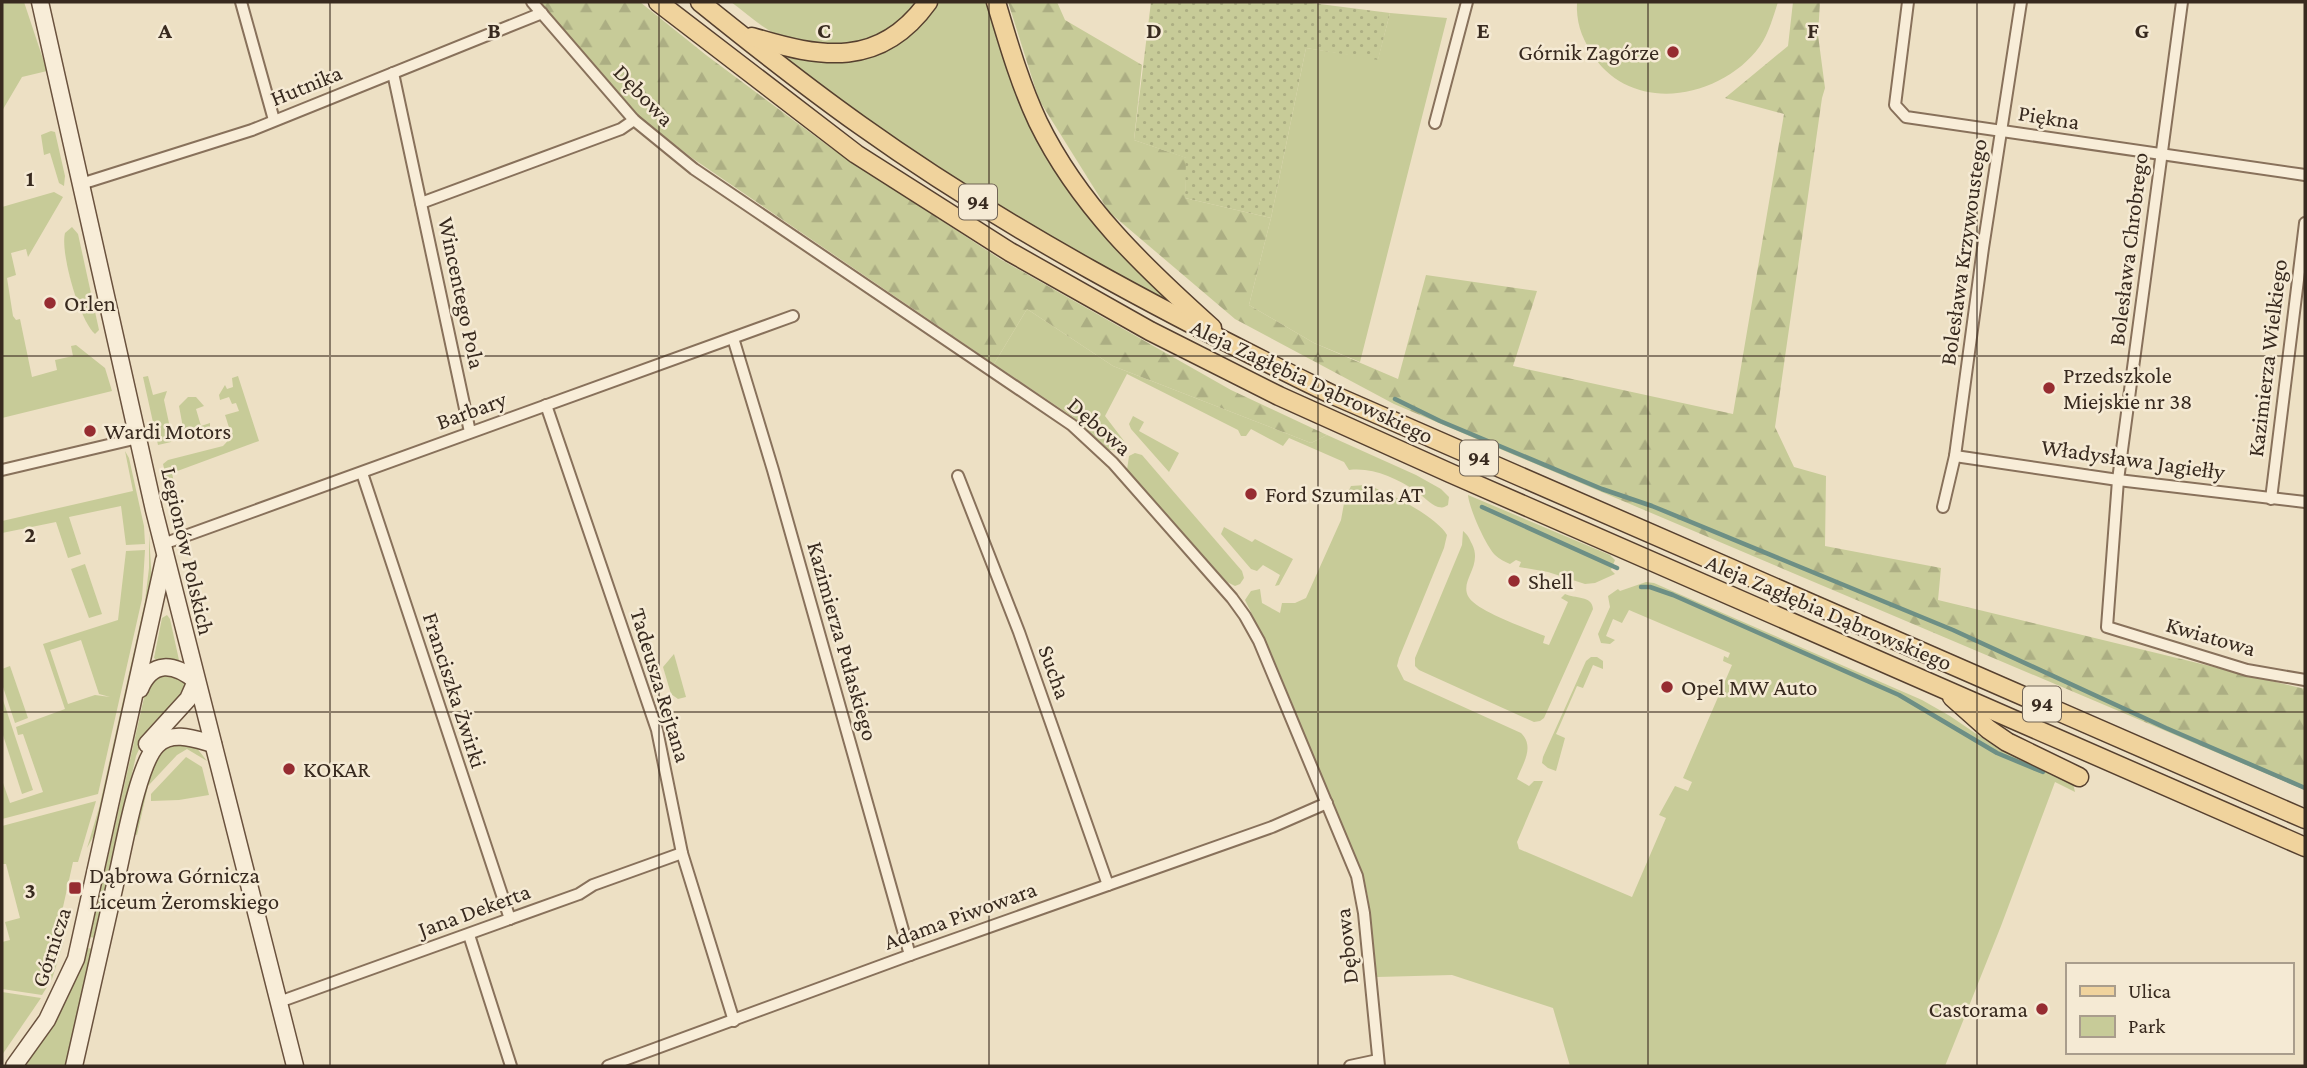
<svg xmlns="http://www.w3.org/2000/svg" width="2307" height="1068" viewBox="0 0 2307 1068" font-family="'Crimson Pro',serif">
<style>
.green{fill:#c7cb98;fill-rule:evenodd}
.forest{fill:url(#forest-firs)}
.garden{fill:url(#garden-dots)}
.lines{fill:none;stroke-linecap:round;stroke-linejoin:round}
.stream{stroke:#6d8f85;stroke-width:4.5}
.street-casing{stroke:#88715b;stroke-width:14}
.secondary-casing{stroke:#6a523e;stroke-width:19}
.primary-casing{stroke:#56402f;stroke-width:21}
.street{stroke:#f8edd8;stroke-width:10}
.secondary{stroke:#f8edd8;stroke-width:16}
.primary{stroke:#f0d39d;stroke-width:18}
.grid{fill:none;stroke:#382a1f;stroke-width:2;stroke-opacity:0.55}
.poi-dot{fill:#962c31;stroke:#f5ead4;stroke-width:2.5}
.labels{text-anchor:middle;dominant-baseline:central;stroke-width:5;stroke-linejoin:round;paint-order:stroke}
.shield{fill:#f5ead4;stroke:#716455;stroke-width:2}
.shield-label{font-size:21px;font-weight:bold;fill:#382a1f}
.poi-label{font-size:23px;fill:#382a1f;stroke:#f5ead4;text-anchor:start}
.street-label{font-size:23px;fill:#382a1f;stroke:#f5ead4}
.grid-label{font-size:23px;text-anchor:middle;font-weight:bold;fill:#382a1f;stroke:#f5ead4;stroke-width:5;stroke-linejoin:round;paint-order:stroke}
</style>
<defs>
<pattern id="forest-firs" width="22" height="20" patternUnits="userSpaceOnUse" patternTransform="scale(1.75)"><rect width="22" height="20" fill="#c7cb98"/><path d="M5 1l3.5 6h-7zM16 11l3.5 6h-7z" fill="#acae83"/></pattern>
<pattern id="garden-dots" width="8" height="8" patternUnits="userSpaceOnUse" patternTransform="scale(1.75)"><rect width="8" height="8" fill="#c7cb98"/><path d="M2 2h.1M6 6h.1" fill="none" stroke="#acae83" stroke-width="1.8" stroke-linecap="round"/></pattern>
</defs>
<rect width="100%" height="100%" fill="#ede0c4"/>
<g class="green">
<path d="M2,2H24L47,71L22,77L2,111Z"/>
<path d="M731,2H916C887,44 825,55 779,36C762,28 746,13 731,2Z"/>
<path d="M936,2H992L1047,147L1190,314L1038,232L851,109L784,57C867,74 878,53 936,2Z"/>
<path d="M1577,2H1778C1773,17 1769,33 1760,46C1721,100 1629,116 1591,52C1581,36 1576,21 1577,2Z"/>
<path d="M1390,13L1447,18L1360,362L1314,343L1249,305L1271,218L1306,48L1378,59Z"/>
<path d="M51,131L55,132L65,176L64,186L59,183L50,153L44,155L41,135Z"/>
<path d="M54,192L63,197L28,257L26,249L11,253L16,275L7,278L13,316L16,320L20,319L32,377L57,370L55,360L73,356L71,346L76,345L105,368L112,391L2,418V207Z"/>
<path d="M72,227L78,234L99,330L95,334C79,320 60,252 65,233Z"/>
<path d="M1027,309L1113,366L1311,443L1327,435L1416,475L1441,489L1449,497L1448,505C1444,507 1444,508 1438,507C1430,504 1423,496 1416,491C1396,478 1373,467 1349,470L1344,462L1289,438L1283,446L1251,429L1246,436H1241L1238,430L1127,374L1105,416L1124,441L1117,450H1109L1073,417L994,364Z"/>
<path d="M148,376L153,395L167,391L164,400L172,437L171,442L158,445L143,377Z"/>
<path d="M238,376L259,441L172,473L183,525L178,527L163,464L168,460L223,446C234,436 229,428 225,415L239,411L236,403L232,404L229,397L220,400L219,395L225,385L227,389L233,387L232,378Z"/>
<path d="M188,397H196L204,406L196,409L201,426L210,423V433L205,438L194,440L184,433L179,406Z"/>
<path d="M1133,416L1144,422L1139,431L1179,453L1169,472L1131,429L1129,424Z"/>
<path d="M125,451L129,458L144,526L145,544L126,545L121,506L69,517L81,554L68,558L56,522L2,533V521L133,491Z"/>
<path d="M1135,453L1142,455L1242,571L1244,578L1240,584L1235,586L1227,582L1127,470L1129,456Z"/>
<path d="M1366,485C1387,491 1437,517 1447,535L1444,548L1399,658L1397,666L1404,680L1521,733C1535,747 1523,763 1517,779L1529,786L1534,781H1543L1517,842L1519,849L1632,897L1666,818L1659,815L1675,786L1688,791L1692,782L1683,778L1732,665L1723,661L1724,656L1728,658L1730,653L1629,610L1622,623L1613,619L1606,636L1615,640L1610,644L1601,643L1598,634L1610,607L1608,596L1618,589L1620,591L1646,582L1654,583L1922,700L1950,716L2000,750L2073,783L2075,792L2055,782L2001,926L1945,1066H1570L1553,1008L1452,975L1377,977L1368,897L1363,875L1272,655L1245,600L1251,591L1260,589L1262,603L1280,613L1282,603H1295L1306,598L1341,520L1345,498L1351,486Z"/>
<path d="M1468,495L1610,555L1615,560L1611,570L1615,574L1595,583L1585,584L1548,572L1519,567L1521,562L1516,560L1510,564C1505,562 1499,559 1495,555C1486,546 1469,508 1468,495Z"/>
<path d="M1224,527L1252,542L1255,539L1293,559L1279,585L1275,586L1280,575L1263,565L1257,571L1251,569L1221,534Z"/>
<path d="M1463,531C1468,535 1469,538 1472,544C1483,566 1460,580 1468,596C1475,611 1529,629 1545,636L1543,643L1549,645L1568,602L1561,598L1565,594C1575,599 1592,595 1593,609L1544,718L1540,721L1534,722L1419,670L1415,666V658L1462,545Z"/>
<path d="M149,533L152,584L98,828L87,848L99,808L145,601L149,568Z"/>
<path d="M145,550L142,599L98,794L2,819V780L10,803L43,792L23,734L18,735L16,727L65,709L43,644L118,620L126,551ZM81,640L99,694L110,697L95,695L68,704L50,650Z"/>
<path d="M85,564L102,614L89,618L71,569Z"/>
<path d="M167,615L170,619L179,660L158,661L154,658L162,618Z"/>
<path d="M674,654L686,697L678,699L671,694L663,667Z"/>
<path d="M1591,657H1597L1603,661V669L1593,665L1583,688L1577,686L1556,734L1565,738L1556,771L1548,768L1542,763L1543,757L1586,661Z"/>
<path d="M10,666L28,718L15,723L2,684V669Z"/>
<path d="M165,673L185,681L187,690L141,745L136,756L95,938L90,937L146,689L150,682Z"/>
<path d="M2,697L33,790L22,794L2,732Z"/>
<path d="M171,742L196,747L207,761L187,749L177,755L148,786L137,835L134,834L152,757Z"/>
<path d="M186,757L202,767L209,795L179,800L151,801V794Z"/>
<path d="M96,801L78,862H73L61,916L64,941L52,979L42,995L2,989V942L10,940L5,922L20,918L6,864H2V826Z"/>
<path d="M88,948L93,949L66,1066H26L67,1000Z"/>
<path d="M2,992L41,998L2,1055Z"/>
</g>
<g class="forest">
<path d="M539,2H640L706,55L831,148L1000,259L1231,390L1327,435L1311,443L1113,366L1027,309L994,364L692,158L641,118Z"/>
<path d="M1008,2H1057L1065,20L1142,65L1134,140L1187,158L1185,198L1271,218L1249,305L1314,343L1398,379L1426,275L1537,291L1513,366L1733,414L1784,114L1725,98L1788,46L1793,2H1820L1818,35L1825,88L1822,98L1775,427L1794,467L1826,476L1825,546L1941,568L1938,600L2305,689V790L1394,404L1235,319L1109,212L1039,100Z"/>
</g>
<path class="garden" d="M1151,2H1304L1390,13L1378,60L1306,48L1271,218L1185,198L1186,158L1134,140Z"/>
<g class="lines">
<g class="stream">
<path d="M1395,399L1440,421L1602,489L1652,506L1953,630L2166,728L2305,788"/>
<path d="M1482,507L1617,568"/>
<path d="M1641,587H1650L1673,595L1899,695L1997,753L2043,772"/>
</g>
<defs>
<g id="street">
<path d="M241,2L274,120"/>
<path d="M532,2L634,120L694,169L1072,425L1113,463L1232,598L1245,616L1259,641L1357,876L1364,913L1379,1066"/>
<path d="M1908,2L1895,105L1906,117L2305,175"/>
<path d="M2182,2L2118,480L2107,627L2247,670L2305,680"/>
<path d="M393,73L470,432"/>
<path d="M1435,123L1467,2"/>
<path d="M81,184L252,130L542,13"/>
<path d="M421,203L621,129L634,120"/>
<path d="M733,338L773,470L910,955"/>
<path d="M546,405L657,730L682,853L734,1021"/>
<path d="M1955,456L2118,480L2305,502"/>
<path d="M2,470L138,438"/>
<path d="M362,473L510,919"/>
<path d="M958,476L1019,632L1108,885"/>
<path d="M2271,499L2305,223"/>
<path d="M1943,507L1955,456L1983,248L2021,2"/>
<path d="M163,544L793,316"/>
<path d="M469,935L511,1066"/>
<path d="M279,1002L579,894L593,885L682,853"/>
<path d="M608,1066L910,955L1272,827L1327,803"/>
<path d="M1350,1066L1378,1060"/>
</g>
<g id="secondary">
<path d="M40,2L154,510L295,1066"/>
<path d="M140,689C152,660 174,663 196,681"/>
<path d="M147,744L188,699L196,681"/>
<path d="M14,1066L47,1020L76,959L164,560"/>
<path d="M74,1066C89,1000 104,934 119,867C125,840 139,763 157,745C172,730 195,739 213,744"/>
</g>
<g id="primary">
<path d="M658,2L856,154L1010,252L1150,331L1279,396L1450,473L2305,847"/>
<path d="M700,2C752,44 805,86 860,125C1007,230 1169,315 1331,394L2305,819"/>
<path d="M996,2C1008,42 1020,84 1038,122C1079,206 1144,267 1212,328"/>
<path d="M752,37C821,58 880,69 928,2"/>
<path d="M1952,697L1988,729L2007,742L2079,777"/>
</g>
</defs>
<use href="#street" class="street-casing"/>
<use href="#secondary" class="secondary-casing"/>
<use href="#primary" class="primary-casing"/>
<use href="#street" class="street"/>
<use href="#secondary" class="secondary"/>
<use href="#primary" class="primary"/>
</g>
<path class="grid" d="M330,2V1066M659,2V1066M989,2V1066M1318,2V1066M1648,2V1066M1977,2V1066M2,356H2305M2,712H2305"/>
<g class="poi-dot">
<circle cx="1673" cy="52" r="7"/>
<circle cx="50" cy="303" r="7"/>
<circle cx="2049" cy="388" r="7"/>
<circle cx="90" cy="431" r="7"/>
<circle cx="1251" cy="494" r="7"/>
<circle cx="1514" cy="581" r="7"/>
<circle cx="1667" cy="687" r="7"/>
<circle cx="289" cy="769" r="7"/>
<rect x="68" y="881" width="14" height="14" rx="3.5"/>
<circle cx="2042" cy="1009" r="7"/>
</g>
<g class="labels">
<g class="shield">
<rect x="959" y="184.5" width="38" height="35" rx="5"/>
<rect x="1460" y="440.5" width="38" height="35" rx="5"/>
<rect x="2023" y="686.5" width="38" height="35" rx="5"/>
</g>
<g class="shield-label">
<text x="978" y="202">94</text>
<text x="1479" y="458">94</text>
<text x="2042" y="704">94</text>
</g>
<g class="poi-label">
<text x="1659" y="52" text-anchor="end">Górnik Zagórze</text>
<text x="64" y="303">Orlen</text>
<text x="2063" y="375">Przedszkole<tspan x="2063" dy="26">Miejskie nr 38</tspan></text>
<text x="104" y="431">Wardi Motors</text>
<text x="1265" y="494">Ford Szumilas AT</text>
<text x="1528" y="581">Shell</text>
<text x="1681" y="687">Opel MW Auto</text>
<text x="303" y="769">KOKAR</text>
<text x="89" y="875">Dąbrowa Górnicza<tspan x="89" dy="26">Liceum Żeromskiego</tspan></text>
<text x="2028" y="1009" text-anchor="end">Castorama</text>
</g>
<g class="street-label">
<text transform="translate(306 85) rotate(-22)">Hutnika</text>
<text transform="translate(644 95) rotate(46)">Dębowa</text>
<text transform="translate(2049 117) rotate(9)">Piękna</text>
<text transform="translate(2128 249) rotate(-83)">Bolesława Chrobrego</text>
<text transform="translate(1963 252) rotate(-82)">Bolesława Krzywoustego</text>
<text transform="translate(462 293) rotate(78)">Wincentego Pola</text>
<text transform="translate(2267 358) rotate(-83)">Kazimierza Wielkiego</text>
<text transform="translate(1312 381) rotate(25)">Aleja Zagłębia Dąbrowskiego</text>
<text transform="translate(471 410) rotate(-20)">Barbary</text>
<text transform="translate(1100 426) rotate(41)">Dębowa</text>
<text transform="translate(2133 459) rotate(8)">Władysława Jagiełły</text>
<text transform="translate(188 551) rotate(77)">Legionów Polskich</text>
<text transform="translate(1829 612) rotate(23)">Aleja Zagłębia Dąbrowskiego</text>
<text transform="translate(2211 636) rotate(16)">Kwiatowa</text>
<text transform="translate(843 641) rotate(74)">Kazimierza Pułaskiego</text>
<text transform="translate(1055 672) rotate(70)">Sucha</text>
<text transform="translate(661 685) rotate(73)">Tadeusza Rejtana</text>
<text transform="translate(455 690) rotate(72)">Franciszka Żwirki</text>
<text transform="translate(474 910) rotate(-20)">Jana Dekerta</text>
<text transform="translate(960 915) rotate(-20)">Adama Piwowara</text>
<text transform="translate(1346 946) rotate(-96)">Dębowa</text>
<text transform="translate(51 947) rotate(-72)">Górnicza</text>
</g>
</g>
<g class="grid-label">
<text x="165" y="38">A</text>
<text x="494" y="38">B</text>
<text x="824" y="38">C</text>
<text x="1154" y="38">D</text>
<text x="1483" y="38">E</text>
<text x="1813" y="38">F</text>
<text x="2142" y="38">G</text>
<text x="30" y="186">1</text>
<text x="30" y="542">2</text>
<text x="30" y="898">3</text>
</g>
<rect width="2307" height="1068" fill="none" stroke="#382a1f" stroke-width="7"/>
<rect x="2066" y="963" width="228" height="91" fill="#f5ead4" stroke="#a99d8c" stroke-width="2"/>
<rect x="2080" y="986" width="35" height="10" fill="#f0d39d" stroke="#a99d8c" stroke-width="2"/>
<text x="2128" y="998" font-size="21" fill="#382a1f">Ulica</text>
<rect x="2080" y="1016" width="35" height="21" fill="#c7cb98" stroke="#a99d8c" stroke-width="2"/>
<text x="2128" y="1033" font-size="21" fill="#382a1f">Park</text>
</svg>
